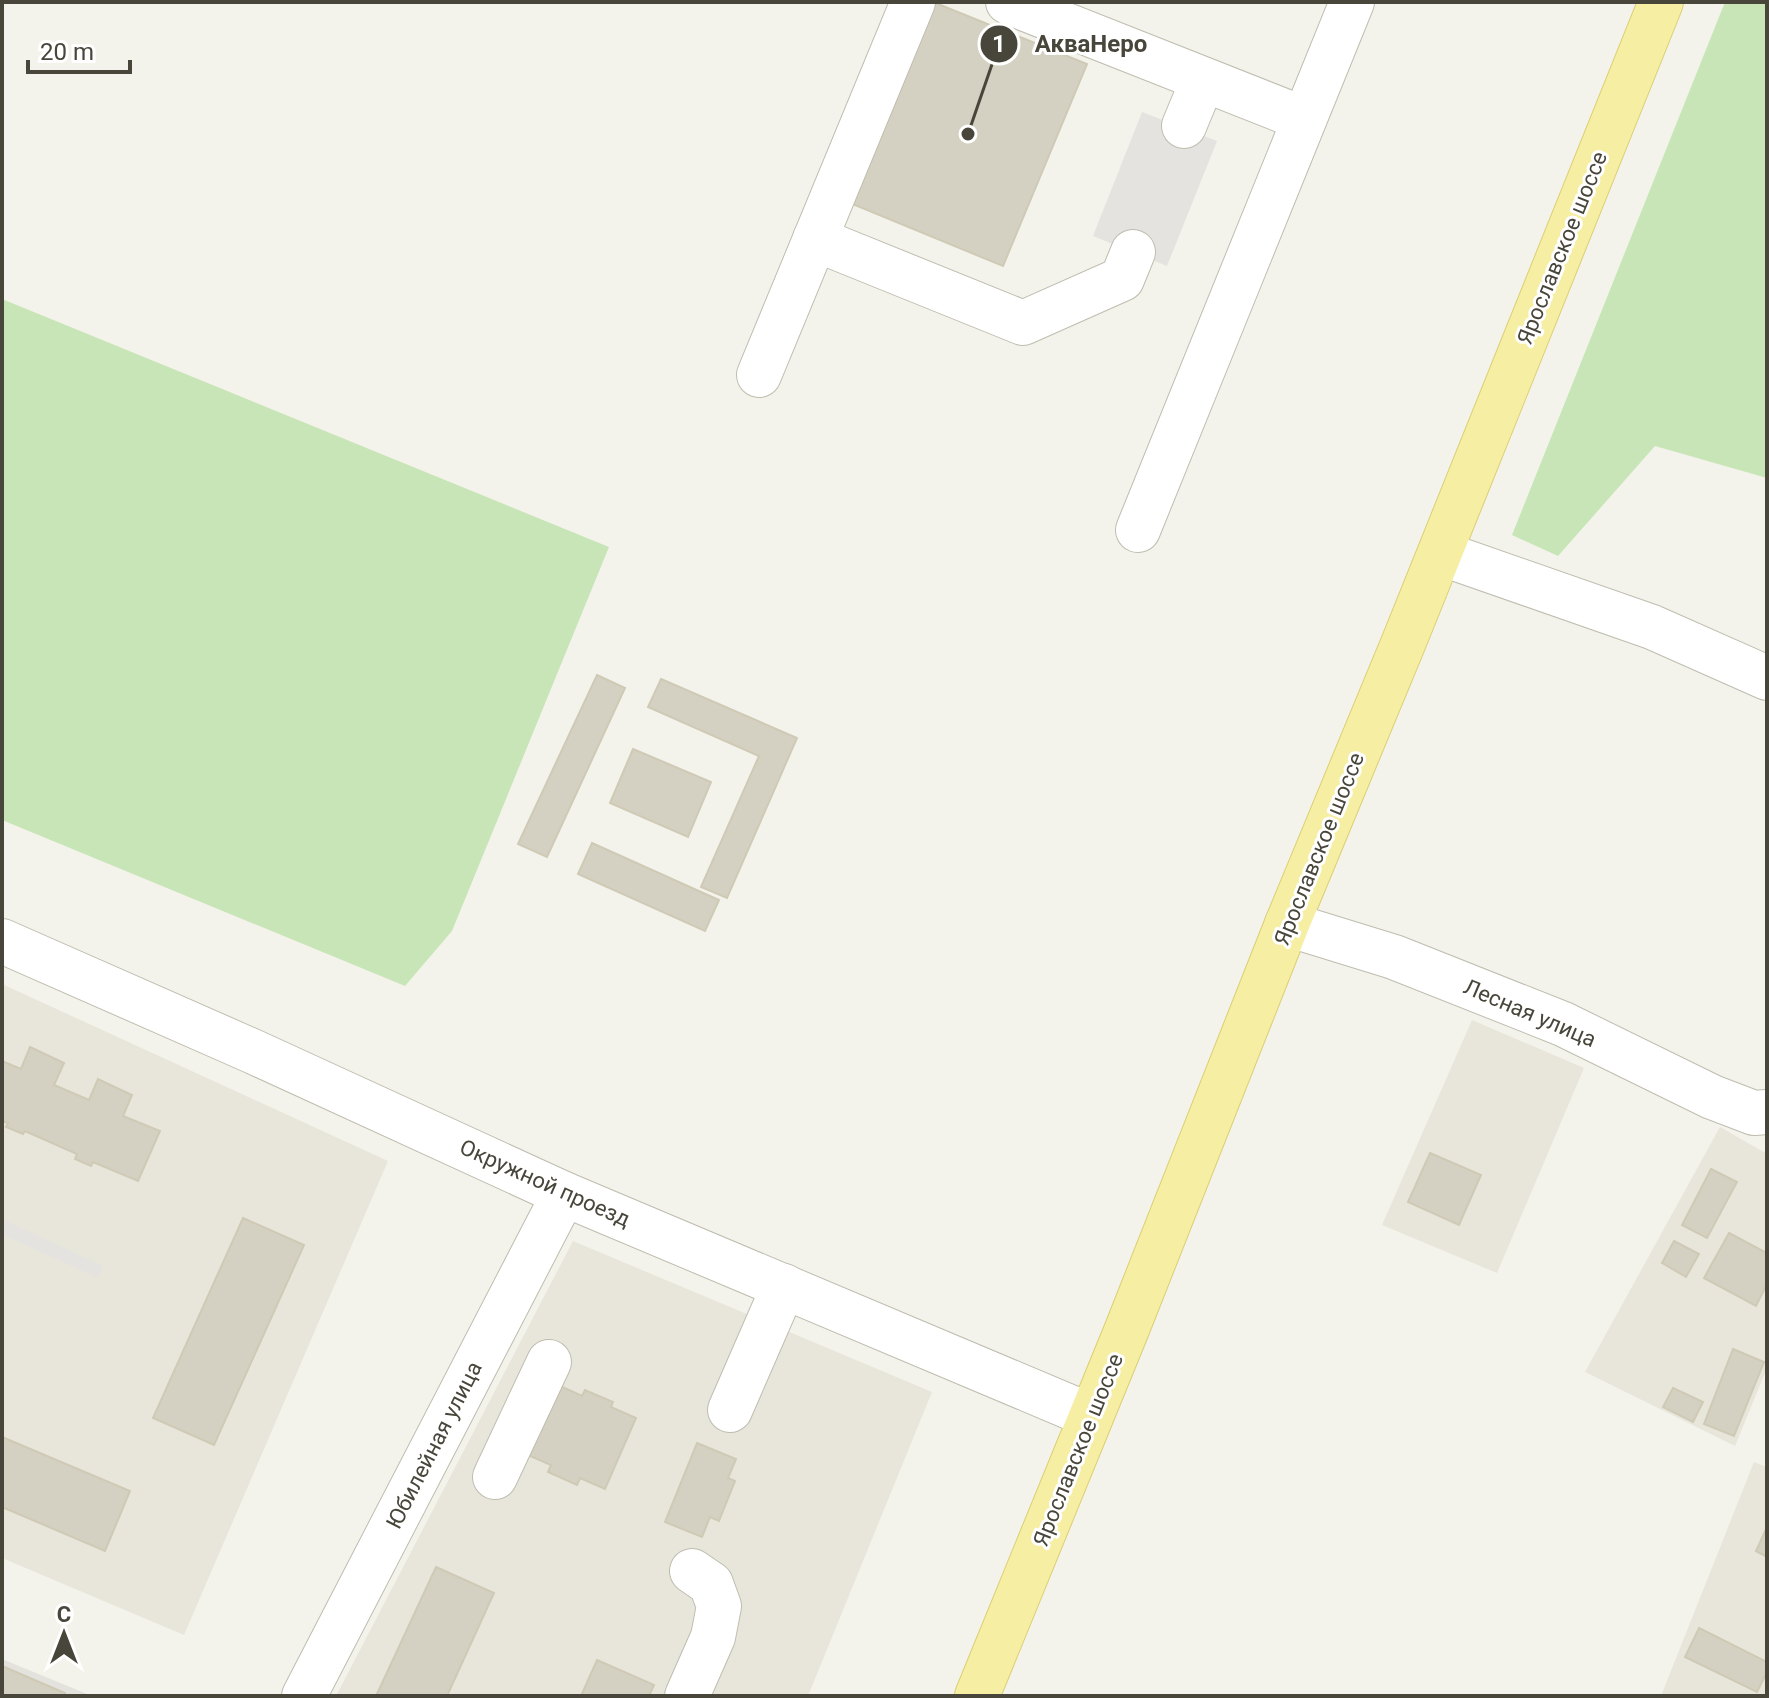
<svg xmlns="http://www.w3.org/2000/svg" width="1769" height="1698" viewBox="0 0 1769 1698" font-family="Roboto,sans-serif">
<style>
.residential{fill:#e8e6da}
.industrial{fill:#e4e2dd}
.green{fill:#c8e5b8}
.parking{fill:#e4e3df}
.building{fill:#d5d1c2;stroke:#cfcab5;stroke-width:2}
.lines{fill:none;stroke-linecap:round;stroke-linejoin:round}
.minor-casing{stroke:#bfbdaf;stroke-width:46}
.major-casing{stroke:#dacf74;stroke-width:46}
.minor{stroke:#fff;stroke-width:44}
.major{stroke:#f6eea3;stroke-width:44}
.labels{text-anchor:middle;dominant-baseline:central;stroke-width:6;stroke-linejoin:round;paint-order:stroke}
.street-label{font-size:22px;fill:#48453a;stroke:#fff}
.leader{fill:none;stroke:#48453a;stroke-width:3}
.callout-dot{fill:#48453a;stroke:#fff;stroke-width:3}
.mark-label{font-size:24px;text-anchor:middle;font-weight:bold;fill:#fff}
.callout-label{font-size:24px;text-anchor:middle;font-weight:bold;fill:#48453a;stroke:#fff;stroke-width:6;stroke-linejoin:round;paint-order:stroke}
</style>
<rect width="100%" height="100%" fill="#f4f3eb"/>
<g class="residential">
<path d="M2,984L388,1161L184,1635L2,1558Z"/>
<path d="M1472,1020L1584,1068L1497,1273L1382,1225Z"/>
<path d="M1720,1127L1767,1154V1368L1735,1446L1585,1372Z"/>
<path d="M573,1241L932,1392L808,1696H336Z"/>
<path d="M1754,1462L1767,1467V1696H1661Z"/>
</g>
<path class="industrial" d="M2,1659L92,1696H2Z"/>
<g class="green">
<path d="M1725,2H1767V478L1655,446L1558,556L1512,535Z"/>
<path d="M2,299L609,547L452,931L405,986L2,820Z"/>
</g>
<g class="parking">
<path d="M1142,112L1217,141L1167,266L1093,236Z"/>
<path d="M2,1219L103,1266L98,1278L2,1234Z"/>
</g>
<g class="building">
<path d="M933,2L1087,64L1003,266L850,203Z"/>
<path d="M597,675L625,688L547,857L518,844Z"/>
<path d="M661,679L797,738L727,898L701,887L759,756L648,707Z"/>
<path d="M633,749L711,782L688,837L610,803Z"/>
<path d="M592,843L719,900L705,931L578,874Z"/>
<path d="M30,1047L64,1063L54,1085L89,1100L98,1079L132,1095L123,1116L160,1131L138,1181L93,1162L91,1166L75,1159L77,1154L25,1131L23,1134L6,1127L8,1123L2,1121V1061L21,1069Z"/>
<path d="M1430,1153L1481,1175L1459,1225L1408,1202Z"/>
<path d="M1711,1169L1737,1182L1707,1238L1682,1225Z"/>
<path d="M243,1218L304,1245L214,1445L153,1418Z"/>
<path d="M1729,1233L1767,1253V1284L1756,1306L1704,1278Z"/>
<path d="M1674,1241L1699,1254L1686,1277L1662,1263Z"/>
<path d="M1733,1349L1764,1362L1734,1436L1704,1424Z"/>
<path d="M558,1385L582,1396L585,1390L613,1402L611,1407L636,1418L605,1489L580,1478L577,1485L548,1472L551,1465L528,1455Z"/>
<path d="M1673,1388L1703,1402L1693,1422L1663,1407Z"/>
<path d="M2,1437L130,1491L105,1551L2,1507Z"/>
<path d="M697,1443L736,1459L728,1478L735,1481L719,1521L710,1517L702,1537L665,1522Z"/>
<path d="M1767,1527V1557L1756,1551Z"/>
<path d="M436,1567L494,1593L447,1696H376Z"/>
<path d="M1699,1628L1767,1662V1672L1757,1692L1685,1657Z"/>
<path d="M597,1660L654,1685L649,1696H581Z"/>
<path d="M2,1666L65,1693L64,1696H2Z"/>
</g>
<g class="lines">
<defs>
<g id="minor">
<path d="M1008,2L1304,119"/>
<path d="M1184,126L1203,80"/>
<path d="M815,239L1023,323L1122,279L1133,252"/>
<path d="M759,375L913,2"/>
<path d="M1138,530L1352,2"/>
<path d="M1440,553L1652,627L1767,678"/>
<path d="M1287,924L1394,957L1563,1024L1712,1097L1754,1113L1767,1112"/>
<path d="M2,941L252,1051L564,1194L1091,1416"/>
<path d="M730,1410L784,1286"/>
<path d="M495,1477L549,1362"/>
<path d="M304,1696L564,1194"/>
<path d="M687,1696L713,1637L719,1606L711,1584L692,1571"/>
</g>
<path id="major" d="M977,1696L1127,1329L1287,924L1405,639L1661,2"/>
</defs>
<use href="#minor" class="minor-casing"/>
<use href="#major" class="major-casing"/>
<use href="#minor" class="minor"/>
<use href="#major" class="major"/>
</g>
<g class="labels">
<g class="street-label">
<text transform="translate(1562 248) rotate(-68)">Ярославское шоссе</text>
<text transform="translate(1319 849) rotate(-68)">Ярославское шоссе</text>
<text transform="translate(1530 1013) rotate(23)">Лесная улица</text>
<text transform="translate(545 1183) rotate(24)">Окружной проезд</text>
<text transform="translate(434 1445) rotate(-63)">Юбилейная улица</text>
<text transform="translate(1078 1450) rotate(-68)">Ярославское шоссе</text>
</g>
</g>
<path class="leader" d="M968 134L999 44"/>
<g class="callout-dot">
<circle cx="968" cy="134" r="8"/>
<circle cx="999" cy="44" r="20"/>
</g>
<g class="mark-label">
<text x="999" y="52">1</text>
</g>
<g class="callout-label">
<text x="1091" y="52">АкваНеро</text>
</g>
<rect width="1769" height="1698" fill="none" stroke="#48453a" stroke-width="8"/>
<g transform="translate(64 1634)" stroke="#ffffff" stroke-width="6" paint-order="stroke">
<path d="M0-6L14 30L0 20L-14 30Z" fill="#48453a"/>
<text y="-12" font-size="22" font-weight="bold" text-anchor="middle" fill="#48453a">С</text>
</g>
<path d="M28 60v12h102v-12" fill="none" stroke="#48453a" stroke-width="4"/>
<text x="40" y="60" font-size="24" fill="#48453a" stroke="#ffffff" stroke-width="6" paint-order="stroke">20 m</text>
</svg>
